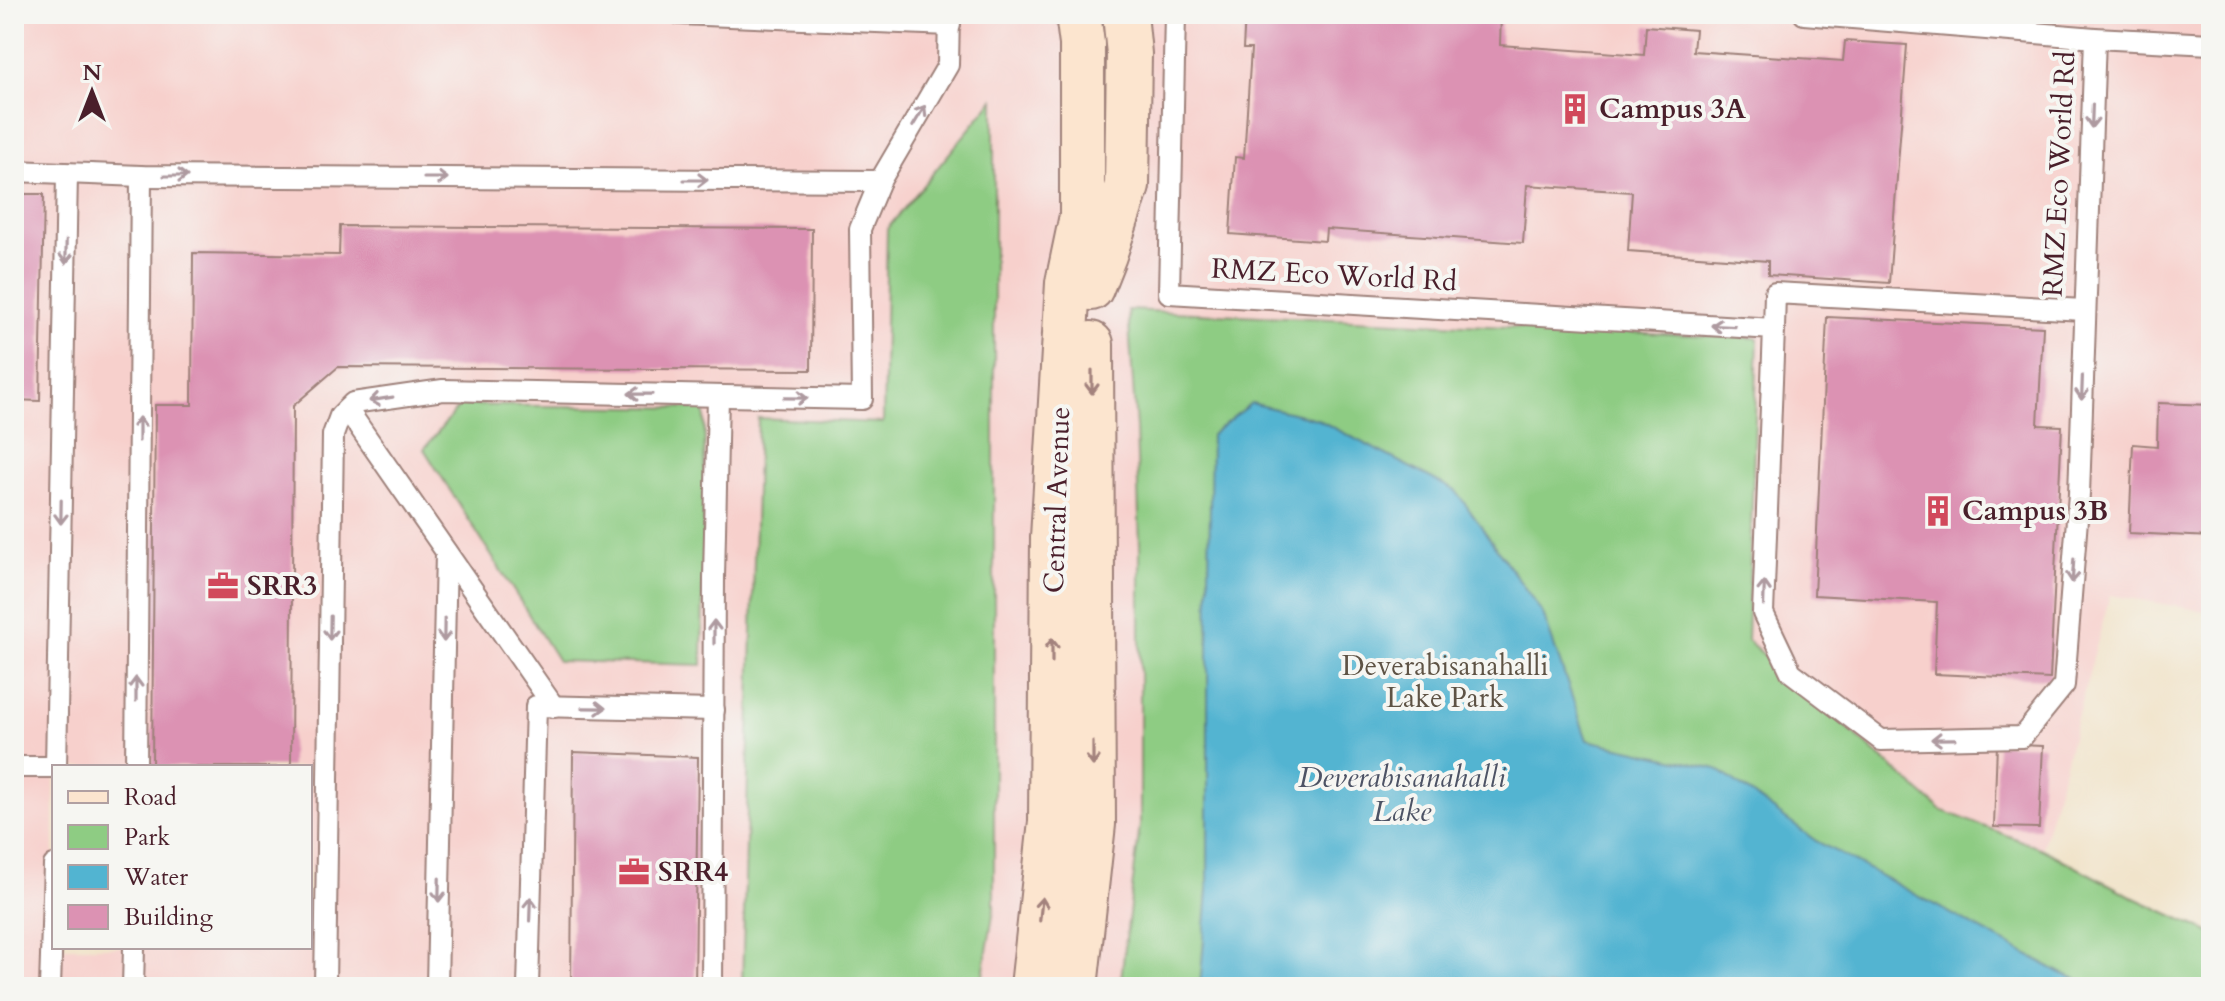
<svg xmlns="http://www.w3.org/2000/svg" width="2225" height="1001" viewBox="0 0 2225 1001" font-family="Cardo,serif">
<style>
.built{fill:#f7d0cc;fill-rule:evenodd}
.green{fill:#8ecc83;stroke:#6c7657;stroke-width:2}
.water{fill:#52b4d1;stroke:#4e6a7e;stroke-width:2}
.building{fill:#dc92b3}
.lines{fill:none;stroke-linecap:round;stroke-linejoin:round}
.lane-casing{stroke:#9e817a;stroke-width:24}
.secondary-casing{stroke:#9e817a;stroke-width:48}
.lane{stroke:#fff;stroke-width:20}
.secondary{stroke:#fce5cf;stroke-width:44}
.oneway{stroke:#ae9aa0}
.oneway2{stroke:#a3827d}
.labels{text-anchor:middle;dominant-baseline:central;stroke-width:8;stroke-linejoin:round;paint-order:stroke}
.poi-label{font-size:28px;font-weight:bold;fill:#4a1f2b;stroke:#f6f6f2;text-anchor:start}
.street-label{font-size:28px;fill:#4a1f2b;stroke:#f6f6f2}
.park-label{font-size:28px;fill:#5e5345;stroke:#f6f6f2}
.water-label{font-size:30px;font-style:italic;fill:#4d5365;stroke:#f6f6f2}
</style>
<rect width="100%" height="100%" fill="#f6f6f2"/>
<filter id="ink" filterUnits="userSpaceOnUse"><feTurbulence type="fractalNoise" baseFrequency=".0125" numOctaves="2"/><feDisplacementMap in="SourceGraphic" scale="16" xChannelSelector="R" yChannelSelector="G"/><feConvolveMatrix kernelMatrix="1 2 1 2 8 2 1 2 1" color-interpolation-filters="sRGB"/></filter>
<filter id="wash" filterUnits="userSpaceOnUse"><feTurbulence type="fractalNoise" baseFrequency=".006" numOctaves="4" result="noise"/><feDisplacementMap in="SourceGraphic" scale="32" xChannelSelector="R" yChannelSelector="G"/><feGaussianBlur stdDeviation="1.8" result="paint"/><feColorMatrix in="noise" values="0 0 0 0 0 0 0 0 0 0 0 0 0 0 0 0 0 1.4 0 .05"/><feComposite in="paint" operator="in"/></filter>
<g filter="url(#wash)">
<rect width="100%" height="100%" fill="#f1e3c9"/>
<path class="built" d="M14,14H2211V612L2110,595L2042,849L1941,810L1747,640L1758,338L1128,310L1136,428L1140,546V825L1120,987H14ZM54,767H310V947H54Z"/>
<g class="green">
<path d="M994,99V909L981,987H742L758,418L883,423L887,229Z"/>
<path d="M1128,310L1758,338L1747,640L1941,810L2042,849L2135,898L2211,933V987H1120L1140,825V546L1136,428Z"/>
<path d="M460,405L705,408L702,665L558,661L424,449Z"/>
</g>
<path class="water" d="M1251,403L1317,419L1456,491L1543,614L1587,740L1717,769L1816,841L2063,974L2101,987H1200L1208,890V647L1211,435Z"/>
<g id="blocks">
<g class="building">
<path d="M1245,14H1325L1454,23V14H1501L1500,45L1644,55L1646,26L1695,30L1693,51L1843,61L1845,41L1907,45L1889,283L1768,275V261L1628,251L1632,192L1527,185L1523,243L1326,229L1325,241L1230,234L1235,157L1244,158L1251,49H1243Z"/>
<path d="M14,194H44L40,401L14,400Z"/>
<path d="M340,226L812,229L811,370L338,367L293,406L291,767H152L155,405H192L193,253L339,255Z"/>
<path d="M1827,317L2043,327L2038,425L2062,426L2050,679L1934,674L1937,602L1814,595Z"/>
<path d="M2158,403L2211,405V537L2129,533L2133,444L2157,446Z"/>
<path d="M1997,744L2043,746L2039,828L1994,827Z"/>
<path d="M573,752L698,757L695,987H571Z"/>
</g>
</g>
</g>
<g filter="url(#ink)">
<use href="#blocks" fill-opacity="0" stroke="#9e817a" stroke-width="2"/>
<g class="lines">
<defs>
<g id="lane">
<path d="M680,14L950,25"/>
<path d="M1175,14L1169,293L1774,329L1763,613L1791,672L1881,740L2022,737L2064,685L2079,494L2095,38"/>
<path d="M1804,14L2095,38L2211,44"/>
<path d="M14,171L141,176L880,181L948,65L949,14"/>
<path d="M1774,329L1775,293L2084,310"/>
<path d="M347,409L554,707"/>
<path d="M14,767H54"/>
<path d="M56,767L67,174"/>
<path d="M136,767L141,176"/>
<path d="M50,987L54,865"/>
<path d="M133,987L134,947"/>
<path d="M325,987L333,435L340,416L353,403L443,390L862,399L860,229L880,181"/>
<path d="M437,987L446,552"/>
<path d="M528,987L536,706L714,710"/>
<path d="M712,987L714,578L718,396"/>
</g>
<g id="secondary">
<path d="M1091,288L1104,255L1127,186L1129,54L1125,14"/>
<path d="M1033,987L1051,822L1053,538L1068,283L1082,216V44L1078,14"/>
<path d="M1075,987L1093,824L1091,344"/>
</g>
</defs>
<use href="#lane" class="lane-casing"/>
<use href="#secondary" class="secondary-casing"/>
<use href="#lane" class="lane"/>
<use href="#secondary" class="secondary"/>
</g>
<defs><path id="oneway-shaft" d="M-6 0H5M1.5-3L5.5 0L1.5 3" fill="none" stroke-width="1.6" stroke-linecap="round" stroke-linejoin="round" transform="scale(2)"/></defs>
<g class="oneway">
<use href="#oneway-shaft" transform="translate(919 116) rotate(-59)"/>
<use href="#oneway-shaft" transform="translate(2092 116) rotate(92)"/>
<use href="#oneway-shaft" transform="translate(176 176)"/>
<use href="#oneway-shaft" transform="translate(436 178)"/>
<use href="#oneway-shaft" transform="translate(696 180)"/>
<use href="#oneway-shaft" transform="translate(66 252) rotate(91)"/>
<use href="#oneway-shaft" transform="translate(1723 326) rotate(-177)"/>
<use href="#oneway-shaft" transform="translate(2082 388) rotate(92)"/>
<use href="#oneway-shaft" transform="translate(640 394) rotate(-179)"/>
<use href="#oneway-shaft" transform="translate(796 398) rotate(1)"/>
<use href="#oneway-shaft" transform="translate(381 399) rotate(171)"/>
<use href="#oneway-shaft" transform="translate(139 429) rotate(-90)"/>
<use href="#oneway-shaft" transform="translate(61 512) rotate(91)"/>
<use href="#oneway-shaft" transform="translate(2073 571) rotate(94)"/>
<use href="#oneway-shaft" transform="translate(1764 593) rotate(-88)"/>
<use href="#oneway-shaft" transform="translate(330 628) rotate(91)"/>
<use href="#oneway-shaft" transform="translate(444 630) rotate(91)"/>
<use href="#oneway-shaft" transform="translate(714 632) rotate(-90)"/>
<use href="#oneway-shaft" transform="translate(136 689) rotate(-90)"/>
<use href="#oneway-shaft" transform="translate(594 708) rotate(1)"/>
<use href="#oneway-shaft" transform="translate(1943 739) rotate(179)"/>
<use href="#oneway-shaft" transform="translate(439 890) rotate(91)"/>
<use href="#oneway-shaft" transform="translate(530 909) rotate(-88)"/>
</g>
<g class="oneway2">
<use href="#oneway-shaft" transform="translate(1092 382) rotate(90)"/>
<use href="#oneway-shaft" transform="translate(1052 650) rotate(-90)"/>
<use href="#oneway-shaft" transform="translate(1093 754) rotate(90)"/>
<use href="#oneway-shaft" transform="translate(1041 909) rotate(-84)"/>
</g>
</g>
<defs>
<symbol id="building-bare" viewBox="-9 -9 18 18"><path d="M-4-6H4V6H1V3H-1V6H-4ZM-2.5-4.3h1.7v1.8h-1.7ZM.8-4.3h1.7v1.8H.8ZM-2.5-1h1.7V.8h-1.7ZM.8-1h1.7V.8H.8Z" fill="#d1495b" stroke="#f6f6f2" stroke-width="2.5" paint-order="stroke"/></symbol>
<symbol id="office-bare" viewBox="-9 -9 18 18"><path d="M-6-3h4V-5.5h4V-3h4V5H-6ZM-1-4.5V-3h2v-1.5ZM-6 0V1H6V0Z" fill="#d1495b" stroke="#f6f6f2" stroke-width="2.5" paint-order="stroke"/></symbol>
</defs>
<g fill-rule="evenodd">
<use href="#building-bare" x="1553" y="87" width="44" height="44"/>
<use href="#building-bare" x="1916" y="489" width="44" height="44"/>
<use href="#office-bare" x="201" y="564" width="44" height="44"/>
<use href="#office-bare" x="612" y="850" width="44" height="44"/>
</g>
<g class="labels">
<g class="poi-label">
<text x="1599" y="109">Campus 3A</text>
<text x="1962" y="511">Campus 3B</text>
<text x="247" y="586">SRR3</text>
<text x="658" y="872">SRR4</text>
</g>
<g class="street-label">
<text transform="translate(2059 174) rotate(-87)">RMZ Eco World Rd</text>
<text transform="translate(1334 275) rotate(3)">RMZ Eco World Rd</text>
<text transform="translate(1057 500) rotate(-88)">Central Avenue</text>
</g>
<g class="park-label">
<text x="1445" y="666">Deverabisanahalli<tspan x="1445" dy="32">Lake Park</tspan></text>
</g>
<g class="water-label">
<text x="1402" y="777">Deverabisanahalli<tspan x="1402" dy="34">Lake</tspan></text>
</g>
</g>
<rect width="2225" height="1001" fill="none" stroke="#f6f6f2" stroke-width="48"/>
<rect x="52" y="765" width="260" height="184" fill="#f6f6f2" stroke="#b1a0a2" stroke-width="2"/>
<rect x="68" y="791" width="40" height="12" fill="#fce5cf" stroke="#b1a0a2" stroke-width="2"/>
<text x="124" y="805" font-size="24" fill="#4a1f2b">Road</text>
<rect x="68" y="825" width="40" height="24" fill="#8ecc83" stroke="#b1a0a2" stroke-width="2"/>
<text x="124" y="845" font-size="24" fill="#4a1f2b">Park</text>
<rect x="68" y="865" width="40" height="24" fill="#52b4d1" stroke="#b1a0a2" stroke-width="2"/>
<text x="124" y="885" font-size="24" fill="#4a1f2b">Water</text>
<rect x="68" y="905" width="40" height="24" fill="#dc92b3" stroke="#b1a0a2" stroke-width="2"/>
<text x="124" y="925" font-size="24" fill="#4a1f2b">Building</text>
<g transform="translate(92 92)" stroke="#f6f6f2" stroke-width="6" paint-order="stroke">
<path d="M0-6L14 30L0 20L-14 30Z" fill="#4a1f2b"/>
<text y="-12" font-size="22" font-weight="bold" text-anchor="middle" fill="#4a1f2b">N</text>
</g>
</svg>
